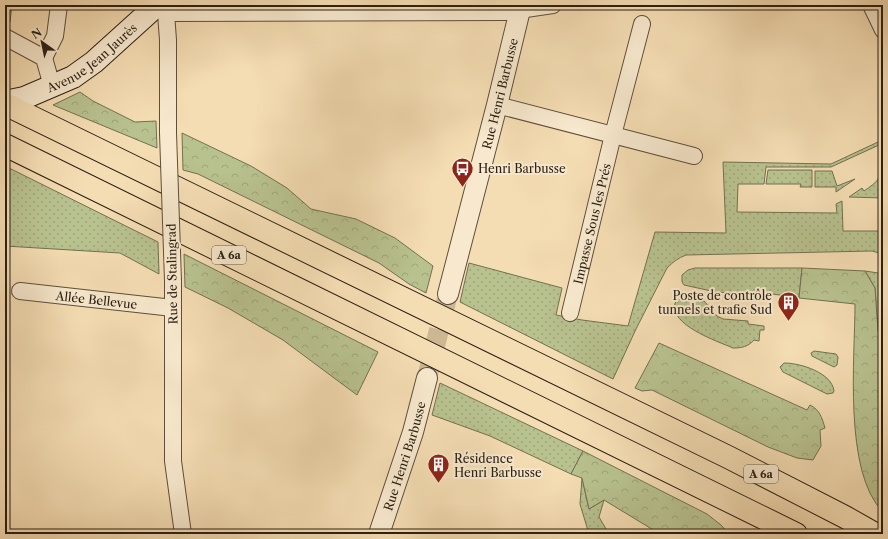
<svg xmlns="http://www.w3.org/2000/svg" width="888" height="539" viewBox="0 0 888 539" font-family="'Libre Caslon Text',serif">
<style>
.grass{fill:url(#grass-dots);stroke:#727152}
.forest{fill:url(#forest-crowns);stroke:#727152}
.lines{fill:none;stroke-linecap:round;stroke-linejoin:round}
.tertiary-tunnel{stroke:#cdb793;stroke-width:20;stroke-dasharray:20 10;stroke-linecap:butt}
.minor-casing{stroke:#5e4f3c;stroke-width:18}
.tertiary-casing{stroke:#5e4f3c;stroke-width:22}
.secondary-casing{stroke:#2b2014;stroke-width:24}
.motorway-casing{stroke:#2b2014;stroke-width:24}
.minor{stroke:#f8e9ce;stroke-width:16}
.tertiary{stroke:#f8e9ce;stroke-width:20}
.secondary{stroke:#f8e9ce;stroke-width:22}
.motorway{stroke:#f5ddb3;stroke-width:22}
.minor-bridge-casing{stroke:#5e4f3c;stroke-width:18;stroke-linecap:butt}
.minor-bridge{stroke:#f8e9ce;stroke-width:16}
.labels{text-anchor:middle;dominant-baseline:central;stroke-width:4;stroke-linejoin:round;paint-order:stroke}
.shield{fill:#f8e9ce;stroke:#685c4c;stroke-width:1}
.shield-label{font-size:11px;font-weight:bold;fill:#2b2014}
.street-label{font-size:12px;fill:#2b2014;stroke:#f8e9ce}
.poi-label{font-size:12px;fill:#2b2014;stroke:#f8e9ce;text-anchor:start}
</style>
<defs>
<pattern id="grass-dots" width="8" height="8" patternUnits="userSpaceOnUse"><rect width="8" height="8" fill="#b8c28f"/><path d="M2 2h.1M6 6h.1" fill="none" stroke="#9ea67a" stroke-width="1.8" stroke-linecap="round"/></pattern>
<pattern id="forest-crowns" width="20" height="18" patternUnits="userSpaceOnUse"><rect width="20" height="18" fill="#b8c28f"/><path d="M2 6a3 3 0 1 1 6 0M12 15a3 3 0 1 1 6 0" fill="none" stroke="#9ea67a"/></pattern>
</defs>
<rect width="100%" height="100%" fill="#f5ddb3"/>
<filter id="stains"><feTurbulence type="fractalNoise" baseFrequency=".005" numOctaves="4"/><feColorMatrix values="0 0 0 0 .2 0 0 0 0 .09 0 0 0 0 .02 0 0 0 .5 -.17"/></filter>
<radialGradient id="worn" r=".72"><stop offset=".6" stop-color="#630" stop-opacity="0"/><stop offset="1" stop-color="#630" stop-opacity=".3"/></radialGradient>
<g class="grass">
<path d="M5,5H12L10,22L5,21Z"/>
<path d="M878,142L879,145L831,167H766L764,184H738L737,212L837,213L836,204L842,201L843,231H883V254L872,251L686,255C678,258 673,262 667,268L636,329L613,379L460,302L469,263L562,288L556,315L582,320L628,326L655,232L726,233L723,162L831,164Z"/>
<path d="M5,166L158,242L159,274L120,253L5,246Z"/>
<path d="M883,166V198L849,197L862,188L864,191C878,181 878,182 883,166Z"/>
<path d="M768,170H812V187H800L801,184H766Z"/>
<path d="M815,171H832L837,186L855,179L836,192V187H815Z"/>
<path d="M695,268H802L799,297L752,292L751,294L716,292L684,285L682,282V275L688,270Z"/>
<path d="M865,271L878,273L883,278V331L878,332L875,288Z"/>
<path d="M679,299L704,301L717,316L723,319L748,321V324L764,326V330H760L759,341L754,340C748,347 741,348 733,348C717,341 669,325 675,303Z"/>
<path d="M814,351L836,354L838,357L837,365L834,367L812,356L811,353Z"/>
<path d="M784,363C801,363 832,373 834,391L833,393L827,394L783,372L780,367Z"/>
<path d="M440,383L583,451L571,474L490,436L432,415Z"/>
<path d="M582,478L589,509L604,500L599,517L609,534H589L580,504Z"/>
</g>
<g class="forest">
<path d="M80,92L93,101L135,122L156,121L157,148L53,105Z"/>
<path d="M182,133L251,166L287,188L311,209L356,219L395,238L433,266L426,293L409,284L379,263L198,174L183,170Z"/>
<path d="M184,254L378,352L357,395L283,340L228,308L185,287Z"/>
<path d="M802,268L865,271L875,288L878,331H883V512C843,472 855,357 855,304L799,298Z"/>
<path d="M659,343L807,410L810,405C820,410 822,418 825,428L820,430L821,446L813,460L797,458L768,447L652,390L642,391L635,388Z"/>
<path d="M583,451L707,514L721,525L729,534H660L604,500L589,509L582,478L571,474Z"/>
</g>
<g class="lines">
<path class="tertiary-tunnel" d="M427,378L448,294"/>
<defs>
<g id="minor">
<path d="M158,5L166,13L506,12L553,5"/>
<path d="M871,5L883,30"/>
<path d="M166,13L168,40V133"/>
<path d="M5,37L44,58L52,86"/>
<path d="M44,58L55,36L59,5"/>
<path d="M497,105L694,156"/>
<path d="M173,281V461L183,534"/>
<path id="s1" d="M20,291L173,308"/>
<path id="s2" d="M570,313L613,135L642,24"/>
</g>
<g id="tertiary">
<path id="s3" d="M448,294L497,105L520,10"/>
<path id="s4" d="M379,534L413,432L427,378"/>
</g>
<g id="secondary">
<path id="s5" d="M5,102L24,98L73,77L94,62L157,5"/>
</g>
<g id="motorway">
<path d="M5,104L728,457L845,517L875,534"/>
<path d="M5,145L796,534"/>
</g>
</defs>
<use href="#minor" class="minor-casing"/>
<use href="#tertiary" class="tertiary-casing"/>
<use href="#secondary" class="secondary-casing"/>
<use href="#motorway" class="motorway-casing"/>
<use href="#minor" class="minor"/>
<use href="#tertiary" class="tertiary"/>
<use href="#secondary" class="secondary"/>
<use href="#motorway" class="motorway"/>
<defs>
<path id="minor-bridge" d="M168,133L173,281"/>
</defs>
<use href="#minor-bridge" class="minor-bridge-casing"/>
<use href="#minor-bridge" class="minor-bridge"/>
</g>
<defs>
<symbol id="bus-pin" viewBox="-11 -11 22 30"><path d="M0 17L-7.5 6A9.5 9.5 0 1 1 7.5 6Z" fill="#8f2418" stroke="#f8e9ce"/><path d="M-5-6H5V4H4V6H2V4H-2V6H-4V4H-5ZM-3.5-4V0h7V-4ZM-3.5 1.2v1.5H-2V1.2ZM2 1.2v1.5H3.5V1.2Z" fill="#fff"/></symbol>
<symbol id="building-pin" viewBox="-11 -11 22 30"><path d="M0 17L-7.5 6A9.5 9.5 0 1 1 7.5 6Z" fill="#8f2418" stroke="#f8e9ce"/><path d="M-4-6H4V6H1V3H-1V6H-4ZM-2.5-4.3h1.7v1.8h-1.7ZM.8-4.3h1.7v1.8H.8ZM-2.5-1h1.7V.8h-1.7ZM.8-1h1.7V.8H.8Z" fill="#fff"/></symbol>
</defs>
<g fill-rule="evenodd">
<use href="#bus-pin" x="450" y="156" width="25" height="34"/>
<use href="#building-pin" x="776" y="290" width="25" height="34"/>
<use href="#building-pin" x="426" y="452" width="25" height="34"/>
</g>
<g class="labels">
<g class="shield">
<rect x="212" y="246" width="34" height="18" rx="3"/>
<rect x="744" y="465" width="34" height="18" rx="3"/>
</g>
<g class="shield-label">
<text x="229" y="255">A 6a</text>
<text x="761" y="474">A 6a</text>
</g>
<g class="street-label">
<text stroke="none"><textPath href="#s5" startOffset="99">Avenue Jean Jaurès</textPath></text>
<text stroke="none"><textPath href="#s3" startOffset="207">Rue Henri Barbusse</textPath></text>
<text stroke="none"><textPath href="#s2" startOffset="92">Impasse Sous les Prés</textPath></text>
<text transform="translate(172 274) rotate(-91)">Rue de Stalingrad</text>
<text stroke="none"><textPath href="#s1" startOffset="77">Allée Bellevue</textPath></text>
<text stroke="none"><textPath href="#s4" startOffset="82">Rue Henri Barbusse</textPath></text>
</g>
<g class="poi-label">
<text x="478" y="168">Henri Barbusse</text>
<text x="772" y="295" text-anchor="end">Poste de contrôle<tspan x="772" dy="14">tunnels et trafic Sud</tspan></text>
<text x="454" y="458">Résidence<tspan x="454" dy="14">Henri Barbusse</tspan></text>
</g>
</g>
<rect width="888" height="539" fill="none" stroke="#f5ddb3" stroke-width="20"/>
<rect x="6" y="6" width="876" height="527" fill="none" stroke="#2b2014" stroke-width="2"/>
<rect x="10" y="10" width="868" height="519" fill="none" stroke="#2b2014"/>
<g transform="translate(42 42) rotate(327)" stroke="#f8e9ce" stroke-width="3" paint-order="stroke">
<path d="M0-3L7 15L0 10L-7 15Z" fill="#2b2014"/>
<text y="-6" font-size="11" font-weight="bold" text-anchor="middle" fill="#2b2014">N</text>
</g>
<rect width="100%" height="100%" filter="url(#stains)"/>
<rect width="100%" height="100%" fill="url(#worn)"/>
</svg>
